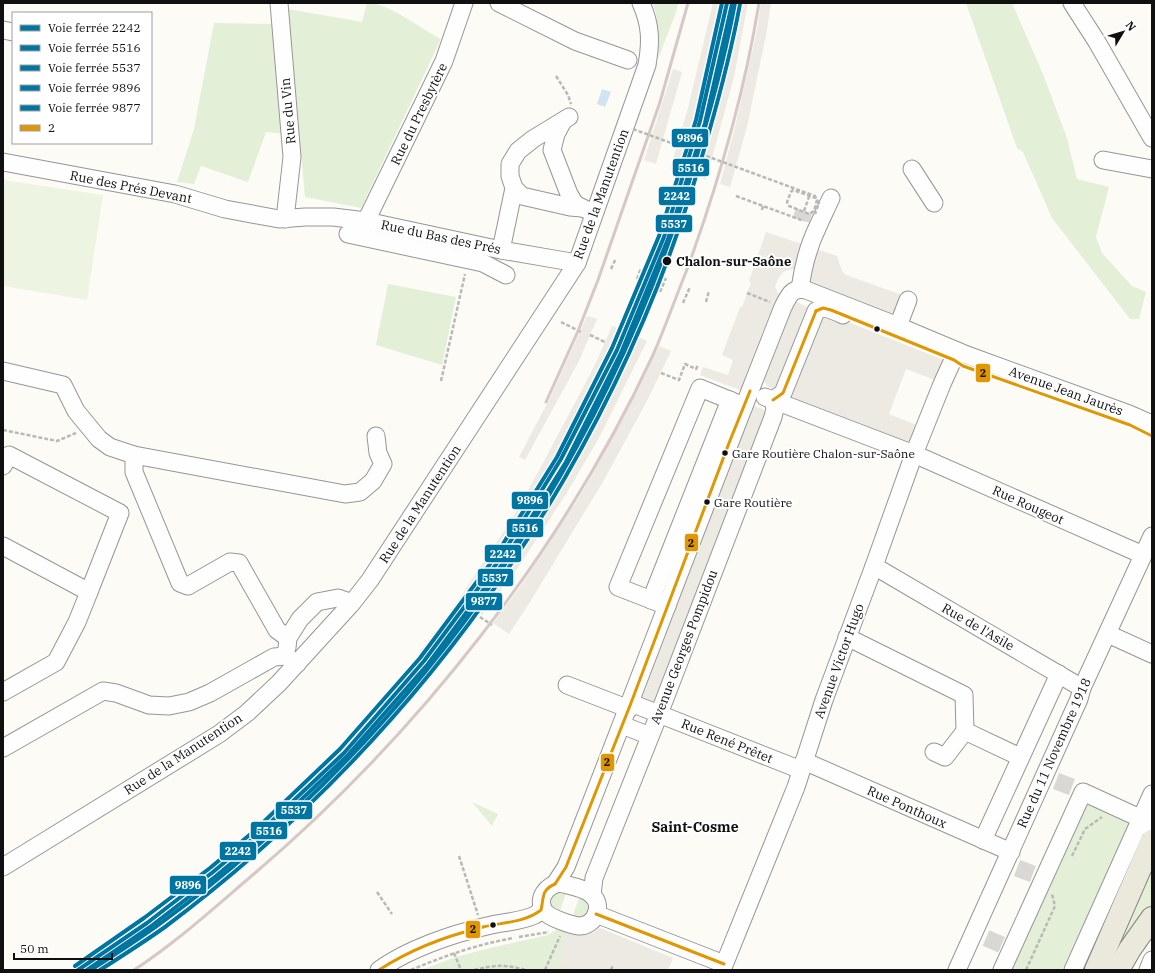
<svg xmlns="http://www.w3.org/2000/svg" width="1155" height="973" viewBox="0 0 1155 973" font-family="'IBM Plex Serif',serif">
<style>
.green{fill:#e4efd8}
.pitch{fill:#eef4e2}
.plaza{fill:#eceae2}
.water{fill:#d1e4f2}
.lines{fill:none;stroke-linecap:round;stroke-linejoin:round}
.minor-tunnel{stroke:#d9d8d4;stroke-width:17;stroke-dasharray:17 8;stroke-linecap:butt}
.minor-casing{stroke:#969694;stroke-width:19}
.major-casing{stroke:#848381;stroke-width:24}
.path{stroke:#b9b9b8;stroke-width:2.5;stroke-dasharray:4 2;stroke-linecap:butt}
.minor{stroke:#fffefe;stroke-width:17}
.major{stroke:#ebe8dc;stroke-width:22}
.rail{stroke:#d7c8c7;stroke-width:3}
.path-bridge{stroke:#b9b9b8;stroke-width:2.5;stroke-dasharray:4 2;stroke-linecap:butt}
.bus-1-casing{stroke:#fff;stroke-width:6}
.bus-1{stroke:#e09702;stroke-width:3}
.rail-1-casing{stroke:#fff;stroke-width:7}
.rail-2-casing{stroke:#fff;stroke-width:7}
.rail-3-casing{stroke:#fff;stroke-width:7}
.rail-4-casing{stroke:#fff;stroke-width:7}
.rail-5-casing{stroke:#fff;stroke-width:7}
.rail-1{stroke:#0075a1;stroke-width:4}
.rail-2{stroke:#0075a1;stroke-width:4}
.rail-3{stroke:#0075a1;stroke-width:4}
.rail-4{stroke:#0075a1;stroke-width:4}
.rail-5{stroke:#0075a1;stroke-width:4}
.stop-dot{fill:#101010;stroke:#fff;stroke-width:1.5}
.labels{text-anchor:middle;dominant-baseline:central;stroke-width:4;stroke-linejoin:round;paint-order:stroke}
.bus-label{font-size:12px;fill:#101010;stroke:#fff;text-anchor:start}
.street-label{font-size:13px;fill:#101010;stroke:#fff}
.stop-label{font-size:13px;font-weight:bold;fill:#101010;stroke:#fff;text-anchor:start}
.neighbourhood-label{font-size:14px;font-weight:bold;fill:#101010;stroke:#fff}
.line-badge{stroke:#fff;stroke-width:1.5}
.badge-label{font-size:11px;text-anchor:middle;font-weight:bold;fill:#fff}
.pale-badge-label{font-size:11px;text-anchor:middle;font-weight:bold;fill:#111}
</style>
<rect width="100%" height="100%" fill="#fcfbf6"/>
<g class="green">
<path d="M367,3C390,3 420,29 441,39L361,208L305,197L288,9L362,22Z"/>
<path d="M653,3H678L676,12L658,59C659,40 659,22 653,3Z"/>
<path d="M966,3H1012L1043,74L1067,138L1077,179L1109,187L1096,237L1102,253L1132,286L1146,292L1139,319H1130L1052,218L1023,152L1017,148Z"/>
<path d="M214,23L274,24L286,134L266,132L248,182L201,166L194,184L177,182L194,129Z"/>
<path d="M388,284L456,297L442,365L376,345Z"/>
<path d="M472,802L498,814L492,826Z"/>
<path d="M1086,803L1130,823L1062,970H1009Z"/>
<path d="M1152,854V911L1100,970Z"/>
<path d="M567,890L559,914L552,910L548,898L553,891Z"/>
<path d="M580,895L587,898L591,907L586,917L572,918Z"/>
<path d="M558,929H568L571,970H421L456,957L490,948L548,935Z"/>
</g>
<path class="pitch" d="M3,180L103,195L87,300L3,286Z"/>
<g class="plaza">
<path d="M713,3H724L721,19L700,111L682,173L670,169L688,108Z"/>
<path d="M738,3H748L734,77L706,180L696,176L712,117L734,24Z"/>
<path d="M761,3H771L767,30L747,127L730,187L720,184L735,127L757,30Z"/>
<path d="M673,69L682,72L656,164L644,160Z"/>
<path d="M766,232L805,245L796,268L783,272L778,279L775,287L781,298L774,316L769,315L744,379L748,381L746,386L740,390L700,375L703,367L728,375L733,360L722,355L740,307H742L751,283L749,281Z"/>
<path d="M816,249L837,256L842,271L846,275L905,296L897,317L809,282Z"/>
<path d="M795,301L809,308L776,390L768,387L764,381Z"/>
<path d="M587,316L597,319L590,335L580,359L525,460L519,457L550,398Z"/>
<path d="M825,316H833L946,361L938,381L906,369L889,414L921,427L913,444L796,399L794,402L789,400L820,321Z"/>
<path d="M612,326L623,330L573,430L545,481L528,511L464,606L416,667L411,663L455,605L512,519L537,474L593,369Z"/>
<path d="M636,336L647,341L599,438L566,494L538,537L515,572L482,615L476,610L530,532L558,488L587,436L615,381Z"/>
<path d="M659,346L671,351L648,399L604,480L530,602L509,634L493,623L518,590L576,502L594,472L638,390Z"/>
<path d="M755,406L771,413L657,705L638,697L641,691H644L751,412L748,411Z"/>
<path d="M600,928L673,958L668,970H571V969L556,963L568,929L584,934L593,933Z"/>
</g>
<path class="water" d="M602,89L611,92L605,107L597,104Z"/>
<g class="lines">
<g class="minor-tunnel">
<path d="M801,220L804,211"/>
<path d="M1056,781L1077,789"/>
<path d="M1017,868L1038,876"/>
<path d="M986,938L1007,947"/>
</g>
<defs>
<g id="minor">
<path d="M279,3L292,157L285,219"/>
<path d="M499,3L575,41L628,60"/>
<path d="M1072,3L1097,42L1152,138"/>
<path d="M3,30L13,32"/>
<path d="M569,117L533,139L518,151L510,164V176L514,188L522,196L570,207L582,208"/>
<path d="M563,121L556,134L552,150L569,194L575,204L587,210"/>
<path d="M1103,160L1152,169"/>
<path d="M3,162L175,194L225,209L279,219L305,217H333L366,221L501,250L577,263"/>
<path d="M912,169L934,203"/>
<path d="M366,221L444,61L464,3"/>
<path d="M348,234L483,263L506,275"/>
<path d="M501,250L514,188"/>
<path d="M800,289C803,266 809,244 819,224C823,215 827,207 831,198"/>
<path d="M898,326L908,300"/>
<path d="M3,371L63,385L76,411L99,439L110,447L134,455"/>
<path d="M765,397L914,454L1143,555"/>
<path d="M773,400L783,393L816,311C823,305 835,311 843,315"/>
<path d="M3,466L9,455L120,513L89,592"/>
<path d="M3,546L89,592L77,622L56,662L3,692"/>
<path d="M874,566L1082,688"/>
<path d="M651,600L730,400"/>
<path d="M667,606L618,587L700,388L744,406"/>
<path d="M1108,634L1152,654"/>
<path d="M847,637L964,695L965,731L945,757L934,752"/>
<path d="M288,638L277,630L239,563L230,562L188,586L180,583L134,472V455L345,494L360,492L373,481L383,464L378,453L376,436"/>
<path d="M287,648L288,638L300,619L317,602L338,598L352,603"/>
<path d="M567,685L629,709"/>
<path d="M631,703L801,770"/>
<path d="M622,725L650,736"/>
<path d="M965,731L1020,757"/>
<path d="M3,748L103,691L116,693L149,705L169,706L189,702L210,693L274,657L286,656L297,664"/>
<path d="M804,761L1011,852"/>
<path d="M983,840L1059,674"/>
<path d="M3,867L219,734L247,713L279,683L352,603L370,580L577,263L647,65C651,42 651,25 641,3"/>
<path d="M560,883C570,886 585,888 592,895C604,906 595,926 579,926C571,925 550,918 545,912C535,899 547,885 560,883Z"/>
<path d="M555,884L566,867C639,681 709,493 783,307C789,296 791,287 806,290L898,326L967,355L1129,414L1152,424"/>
<path d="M592,895L594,878L659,714L773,417L775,409L773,400"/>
<path d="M596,914L724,964"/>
<path d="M379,970C408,949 452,934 487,926C503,922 520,922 535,915C539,913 541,910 542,906"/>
<path d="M722,970L796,787L824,700L874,566L914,454L942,384L957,351"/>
<path d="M957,970L1079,699L1082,688L1152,536"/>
<path d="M1002,970L1083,792L1144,820L1152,831"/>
<path d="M1073,970L1152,794"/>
<path d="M1148,970L1152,960"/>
</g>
<g id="major">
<path d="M1096,970L1152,841"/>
<path d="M1118,970L1130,949L1152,918"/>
</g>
</defs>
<use href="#minor" class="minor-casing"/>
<use href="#major" class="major-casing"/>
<g class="path">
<path d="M556,76L568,95L571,104"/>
<path d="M736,196L804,221"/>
<path d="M762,210L763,206"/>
<path d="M804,211L810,194"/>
<path d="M611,269L616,258"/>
<path d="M637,279L641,268"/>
<path d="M660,292L666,278"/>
<path d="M747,293L770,302"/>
<path d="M706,302L709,291"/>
<path d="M683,303L690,287"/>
<path d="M561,322L581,332"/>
<path d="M590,335L605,342"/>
<path d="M661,373L679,380L685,364L696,369L698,365"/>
<path d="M441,381L465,274"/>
<path d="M3,430L57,441L76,433"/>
<path d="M464,606L474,612"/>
<path d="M480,617L492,625"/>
<path d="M459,856L478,915"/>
<path d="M1072,856L1085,829L1102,817"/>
<path d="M377,892L392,914"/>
<path d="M519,937L549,932"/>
<path d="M454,953L461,970"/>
<path d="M411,970C444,956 478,944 514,938"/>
<path d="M474,970C492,965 507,964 525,970"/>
<path d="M545,970L560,936"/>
<path d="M611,970L613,965"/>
<path d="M1026,970L1055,906L1052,894"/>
</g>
<use href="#minor" class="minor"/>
<use href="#major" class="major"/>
<g class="rail">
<path d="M546,402L578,331L598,280L660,102L688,3"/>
<path d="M134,970C177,942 215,907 255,873C419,733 562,551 653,355C665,328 675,299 686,272C718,185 744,95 759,3"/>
</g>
<path class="path-bridge" d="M633,129L815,196L817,200L814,211L809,214L789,206L787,202L791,192L793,190L816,198L819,203L815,214"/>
<defs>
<g id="bus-1">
<path d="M816,311L823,308L831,310L954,360L963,366L1130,425L1152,436"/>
<path d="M773,400L783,393L816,311"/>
<path d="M555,884L566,867L631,703L729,443L750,391"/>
<path d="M596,914L724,964"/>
<path d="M379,970C411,949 446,936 483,927C503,922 524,923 541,910C544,897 541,890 555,884"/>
</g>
</defs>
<use href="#bus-1" class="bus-1-casing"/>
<use href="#bus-1" class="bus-1"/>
<defs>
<path id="rail-1" d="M78,970L147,923L213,872L256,836L344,753L424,661L497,563L561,459L617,350L664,237L700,121L727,3"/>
<path id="rail-2" d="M87,970L150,927L216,876L259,840L347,756L428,664L501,566L566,462L621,353L668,239L705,123L732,4"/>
<path id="rail-3" d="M91,970C114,955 138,940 161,923C426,728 617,448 704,131C716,89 727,46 735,3"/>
<path id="rail-4" d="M75,966L144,918L210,868L253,832L340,749L420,658L493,560L557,457L612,348L659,236L696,120L722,3"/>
<path id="rail-5" d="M100,970C122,956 144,942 165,927C431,728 621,452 709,132C721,90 732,47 740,4"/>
</defs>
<use href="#rail-1" class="rail-1-casing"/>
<use href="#rail-2" class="rail-2-casing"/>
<use href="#rail-3" class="rail-3-casing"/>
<use href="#rail-4" class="rail-4-casing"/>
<use href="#rail-5" class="rail-5-casing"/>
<use href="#rail-1" class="rail-1"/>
<use href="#rail-2" class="rail-2"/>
<use href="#rail-3" class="rail-3"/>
<use href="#rail-4" class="rail-4"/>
<use href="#rail-5" class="rail-5"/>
</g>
<g class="stop-dot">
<circle cx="667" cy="261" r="5"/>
<circle cx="877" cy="329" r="3.5"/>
<circle cx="725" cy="453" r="3.5"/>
<circle cx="707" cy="502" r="3.5"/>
<circle cx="493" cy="925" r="3.5"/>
</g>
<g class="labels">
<g class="bus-label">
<text x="732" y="453">Gare Routière Chalon-sur-Saône</text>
<text x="714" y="502">Gare Routière</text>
</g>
<g class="street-label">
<text transform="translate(288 111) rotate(-95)">Rue du Vin</text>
<text transform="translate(419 114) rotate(-64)">Rue du Presbytère</text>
<text transform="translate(131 187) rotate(11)">Rue des Prés Devant</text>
<text transform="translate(601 194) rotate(-70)">Rue de la Manutention</text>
<text transform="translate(441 237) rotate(12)">Rue du Bas des Prés</text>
<text transform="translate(1066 391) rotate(20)">Avenue Jean Jaurès</text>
<text transform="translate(420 504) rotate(-57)">Rue de la Manutention</text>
<text transform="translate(1028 505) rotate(24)">Rue Rougeot</text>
<text transform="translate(978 627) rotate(30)">Rue de l'Asile</text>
<text transform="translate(684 647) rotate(-69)">Avenue Georges Pompidou</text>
<text transform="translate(839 661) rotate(-70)">Avenue Victor Hugo</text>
<text transform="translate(727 741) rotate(22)">Rue René Prêtet</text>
<text transform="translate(1054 753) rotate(-66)">Rue du 11 Novembre 1918</text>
<text transform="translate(183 754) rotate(-33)">Rue de la Manutention</text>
<text transform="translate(907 807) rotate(24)">Rue Ponthoux</text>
</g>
<g class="stop-label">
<text x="676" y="261">Chalon-sur-Saône</text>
</g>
<g class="neighbourhood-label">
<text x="695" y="827">Saint-Cosme</text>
</g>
</g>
<g class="line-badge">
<rect x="671" y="128" width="38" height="20" rx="4" fill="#0075a1"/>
<rect x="672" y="158" width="38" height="19" rx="4" fill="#0075a1"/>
<rect x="658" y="186" width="38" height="20" rx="4" fill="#0075a1"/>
<rect x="655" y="214" width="38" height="19" rx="4" fill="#0075a1"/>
<rect x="975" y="363" width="16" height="20" rx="4" fill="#e09702"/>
<rect x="511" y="491" width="38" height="19" rx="4" fill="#0075a1"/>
<rect x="506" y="518" width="38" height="20" rx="4" fill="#0075a1"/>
<rect x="684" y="533" width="15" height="19" rx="4" fill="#e09702"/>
<rect x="484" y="544" width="38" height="19" rx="4" fill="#0075a1"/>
<rect x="477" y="568" width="37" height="19" rx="4" fill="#0075a1"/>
<rect x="465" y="592" width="38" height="19" rx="4" fill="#0075a1"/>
<rect x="600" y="753" width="15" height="19" rx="4" fill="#e09702"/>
<rect x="275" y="801" width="38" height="19" rx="4" fill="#0075a1"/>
<rect x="250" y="821" width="38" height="19" rx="4" fill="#0075a1"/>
<rect x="219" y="841" width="38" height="20" rx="4" fill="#0075a1"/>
<rect x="169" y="875" width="38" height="20" rx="4" fill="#0075a1"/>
<rect x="465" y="920" width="16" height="19" rx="4" fill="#e09702"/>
</g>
<g class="badge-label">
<text x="690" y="142">9896</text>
<text x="691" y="172">5516</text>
<text x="677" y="200">2242</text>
<text x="674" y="228">5537</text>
<text x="530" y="504">9896</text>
<text x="525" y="532">5516</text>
<text x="503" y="558">2242</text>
<text x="495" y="582">5537</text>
<text x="484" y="605">9877</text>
<text x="294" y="814">5537</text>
<text x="269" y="835">5516</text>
<text x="238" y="855">2242</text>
<text x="188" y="889">9896</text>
</g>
<g class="pale-badge-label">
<text x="983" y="377">2</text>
<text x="691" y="547">2</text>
<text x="607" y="766">2</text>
<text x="473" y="933">2</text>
</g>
<rect width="1155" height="973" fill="none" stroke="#101010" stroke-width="8"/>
<rect x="12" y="12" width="140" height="132" fill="#ffffff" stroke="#9f9f9f"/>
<rect x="20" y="25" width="20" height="6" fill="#0075a1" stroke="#9f9f9f"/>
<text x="48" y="32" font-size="12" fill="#101010">Voie ferrée 2242</text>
<rect x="20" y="45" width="20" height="6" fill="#0075a1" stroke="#9f9f9f"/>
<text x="48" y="52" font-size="12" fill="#101010">Voie ferrée 5516</text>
<rect x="20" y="65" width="20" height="6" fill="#0075a1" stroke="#9f9f9f"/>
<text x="48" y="72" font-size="12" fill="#101010">Voie ferrée 5537</text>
<rect x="20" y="85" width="20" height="6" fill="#0075a1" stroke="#9f9f9f"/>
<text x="48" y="92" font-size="12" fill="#101010">Voie ferrée 9896</text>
<rect x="20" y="105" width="20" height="6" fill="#0075a1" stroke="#9f9f9f"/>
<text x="48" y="112" font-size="12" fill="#101010">Voie ferrée 9877</text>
<rect x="20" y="125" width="20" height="6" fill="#e09702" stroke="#9f9f9f"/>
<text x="48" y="132" font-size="12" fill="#101010">2</text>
<g transform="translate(1123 32) rotate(52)" stroke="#ffffff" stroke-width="3" paint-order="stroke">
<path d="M0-3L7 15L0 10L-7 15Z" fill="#101010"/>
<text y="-6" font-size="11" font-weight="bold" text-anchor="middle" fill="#101010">N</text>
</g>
<path d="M14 953v6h98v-6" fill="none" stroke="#101010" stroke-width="2"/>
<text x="20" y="953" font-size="12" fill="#101010" stroke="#ffffff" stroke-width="3" paint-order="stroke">50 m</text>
</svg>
